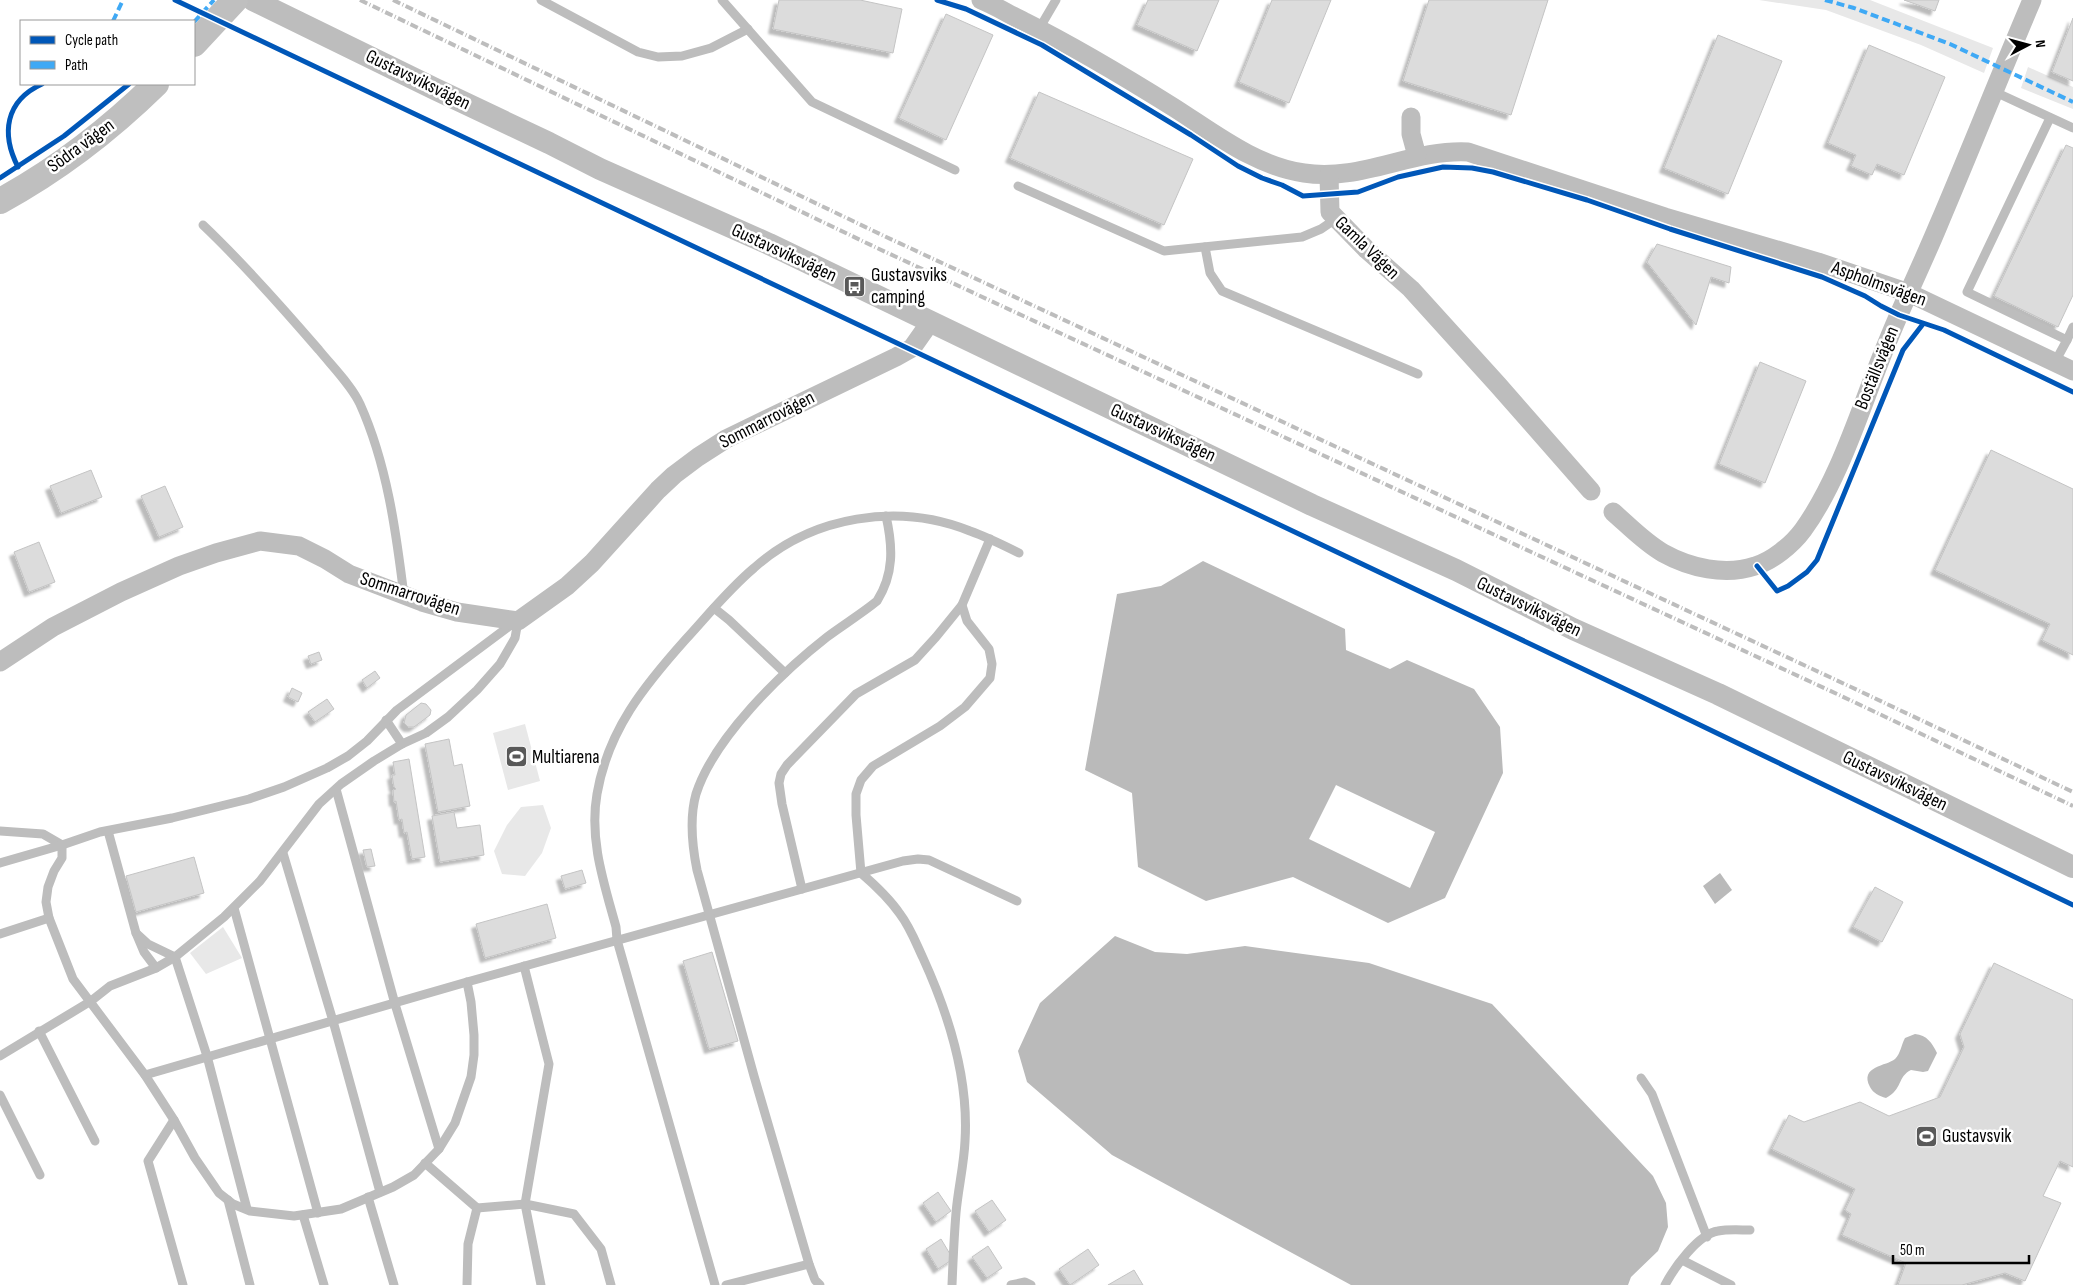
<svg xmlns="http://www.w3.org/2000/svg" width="2073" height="1285" viewBox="0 0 2073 1285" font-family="'Sofia Sans Condensed',sans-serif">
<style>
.green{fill:#e8e8e8}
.water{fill:#bababa;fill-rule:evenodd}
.building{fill:#dcdcdc;stroke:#c4c4c4;filter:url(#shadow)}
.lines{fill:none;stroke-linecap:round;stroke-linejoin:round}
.service{stroke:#bdbdbd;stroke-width:9}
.minor{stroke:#bdbdbd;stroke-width:19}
.tertiary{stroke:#bdbdbd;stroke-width:22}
.secondary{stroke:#bfbfbf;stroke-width:26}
.rail{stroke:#bdbdbd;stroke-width:4;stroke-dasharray:8 2.5 1 2.5;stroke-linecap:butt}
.quiet{stroke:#3fa9f5;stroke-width:4;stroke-dasharray:8 4;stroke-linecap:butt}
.cycleway-casing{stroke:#fff;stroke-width:8}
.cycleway{stroke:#0057b8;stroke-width:5}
.labels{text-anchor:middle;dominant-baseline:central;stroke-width:5;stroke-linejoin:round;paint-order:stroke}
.street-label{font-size:19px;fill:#000;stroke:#fff}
.poi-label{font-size:19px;fill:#000;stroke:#fff;text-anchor:start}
</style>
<defs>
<filter id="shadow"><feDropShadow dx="-4.5" dy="4.5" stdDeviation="1" flood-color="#0004"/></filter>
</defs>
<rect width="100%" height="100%" fill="#fff"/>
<g class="green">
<path d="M1759,0H1870L1993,48L1984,73L1921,45L1826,10Z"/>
<path d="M2028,67L2073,87V109L2021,88Z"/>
<path d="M525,724L540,781L508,790L493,733Z"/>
<path d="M543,805L551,828L542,853L525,876L502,874L494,851L507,825L521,807Z"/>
<path d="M223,927L242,958L206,974L190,953Z"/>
</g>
<g class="water">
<path d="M1203,561L1345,629L1346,650L1390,669L1407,660L1474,689L1500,727L1503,773L1445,898L1388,923L1293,877L1206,901L1138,867L1132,793L1085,770L1117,594L1161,586ZM1336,785L1435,832L1410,888L1309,839Z"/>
<path d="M1720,873L1732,890L1715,904L1703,886Z"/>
<path d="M1115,936L1155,952L1187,954L1245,946L1369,963L1492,1004L1653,1176L1666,1203L1668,1227L1658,1251L1631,1277L1628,1285H1351L1112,1155L1027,1082L1018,1051L1040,1003Z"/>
<path d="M1915,1034C1927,1035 1932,1043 1937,1053L1928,1071L1923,1072L1911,1070C1897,1077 1903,1089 1886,1098C1879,1096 1873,1093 1870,1087C1859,1066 1887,1066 1895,1059C1901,1053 1901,1045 1905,1038Z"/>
</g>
<g class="building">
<path d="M779,0H860L902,9L893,53L773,29Z"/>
<path d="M1148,0H1219L1197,51L1137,25Z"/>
<path d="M1272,0H1331L1289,103L1239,82Z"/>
<path d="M1429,0H1548L1511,115L1403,81Z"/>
<path d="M1904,0H1939L1935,11Z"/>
<path d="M946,14L993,35L946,140L899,118Z"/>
<path d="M2073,18V81L2052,72Z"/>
<path d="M1718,35L1782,61L1728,194L1664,168Z"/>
<path d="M1869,45L1945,77L1904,175L1877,164L1872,175L1851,166L1856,155L1828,143Z"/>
<path d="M1039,92L1193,159L1164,225L1010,158Z"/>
<path d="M2066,145L2073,148V295L2058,327L1994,296Z"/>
<path d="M1657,244L1731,267L1729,283L1711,277L1696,325L1647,262Z"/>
<path d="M1760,362L1806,381L1765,483L1719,464Z"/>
<path d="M1991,450L2073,489V655L2042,640L2050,624L1935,570Z"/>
<path d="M91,470L102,497L61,513L50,486Z"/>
<path d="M165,486L183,527L159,537L141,496Z"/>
<path d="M39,542L55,582L29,592L14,552Z"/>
<path d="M319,652L322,660L311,664L308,656Z"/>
<path d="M375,671L380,678L367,688L362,680Z"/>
<path d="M292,688L302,693L298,702L288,697Z"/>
<path d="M327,699L334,709L315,722L308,712Z"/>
<path d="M421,703L426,704L431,710L430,715L414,727H408L404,723L406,715Z"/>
<path d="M449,739L454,766L462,764L470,806L438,812L425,744Z"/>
<path d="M409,759L425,857L412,859L407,832L404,833L402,819L399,820L396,801L394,802L393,790L396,789L394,787L392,775H395L393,762Z"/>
<path d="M454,812L457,828L480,825L484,855L440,862L432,816Z"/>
<path d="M371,849L375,866L367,867L363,850Z"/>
<path d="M194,857L204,893L136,912L126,876Z"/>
<path d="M582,870L586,883L565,889L561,876Z"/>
<path d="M1875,887L1903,902L1882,942L1853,927Z"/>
<path d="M547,904L556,938L485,958L476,924Z"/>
<path d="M712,952L738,1041L709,1049L683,961Z"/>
<path d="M1994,963L2073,1000V1167L2060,1161L2043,1196L2061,1203L2025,1281L2005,1273L1962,1285H1898L1906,1263L1842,1235L1851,1214L1845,1210L1855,1189L1772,1149L1789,1115L1804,1122L1860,1102L1889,1116L1940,1097L1964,1047L1960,1034Z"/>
<path d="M938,1192L951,1211L936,1222L923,1203Z"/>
<path d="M992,1200L1006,1220L989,1232L975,1211Z"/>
<path d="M941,1239L953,1259L938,1269L926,1249Z"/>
<path d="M988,1246L1002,1268L987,1278L972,1257Z"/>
<path d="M1088,1249L1099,1265L1070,1285L1059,1269Z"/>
<path d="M1134,1270L1143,1285H1108Z"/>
</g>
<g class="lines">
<g class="service">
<path d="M541,0L638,52L658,57L682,56L711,48L748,29"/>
<path d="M722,0L812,102L955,170"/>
<path d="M1039,29L1056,0"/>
<path d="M1993,91L2073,128"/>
<path d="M2050,118L1967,292L2067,340L2055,362"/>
<path d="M1018,186L1164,251L1302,237L1321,229L1337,218"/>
<path d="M203,225C244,264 282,307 319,350C332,366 352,386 360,404C387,464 396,531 404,596"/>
<path d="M1205,247L1210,273L1222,291L1418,374"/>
<path d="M2067,340L2073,327"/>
<path d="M714,608L729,620L785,673"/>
<path d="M386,720L402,744"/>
<path d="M336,789L395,1004L439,1149"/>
<path d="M0,831L43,834L62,845"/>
<path d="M108,831L136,933L144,952L156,968"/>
<path d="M62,845V858L54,871L48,887L46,902L49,918L73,979L145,1075L174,1120L195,1158L219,1193L233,1204L250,1211L294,1216L341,1209L393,1187L414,1175L439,1149L455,1123L471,1077L474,1055V1035L471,1002L467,982"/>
<path d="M283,853L333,1021L380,1192"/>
<path d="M0,863L62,845L100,832L172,818L249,799L284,787L327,768L348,756L367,741L397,710L515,622"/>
<path d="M802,889L782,804L779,783L781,774L787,765L856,694L915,660L936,637L962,605L990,539"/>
<path d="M234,908L318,1213"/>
<path d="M136,933L148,944L175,957L207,1056L247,1209"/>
<path d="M0,934L49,918"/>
<path d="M524,966L549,1064L525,1204L541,1285"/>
<path d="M39,1031L95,1141"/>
<path d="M0,1056L91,1001L110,986L156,968L175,957L224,917L260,881L319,804L341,784L374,761L402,744L426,733L448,717L477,690L500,664L515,638L518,621"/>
<path d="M145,1075L467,982L903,861L918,859L929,860L1017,901"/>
<path d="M1641,1078L1652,1094L1707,1237"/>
<path d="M0,1095L40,1175"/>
<path d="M174,1120L148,1161L183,1285"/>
<path d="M425,1163L477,1208L525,1204L574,1214L601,1249L611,1285"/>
<path d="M368,1197L394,1285"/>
<path d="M228,1200L250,1285"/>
<path d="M303,1215L324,1285"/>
<path d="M1682,1260L1731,1285"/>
<path d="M467,1285L468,1244L477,1208"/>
<path d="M715,1285L617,940L616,927C604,883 589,840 597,794C608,730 644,686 686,639C708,615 729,589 754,568C812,516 898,502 970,531C987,537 1003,545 1019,553"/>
<path d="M726,1285L809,1264"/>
<path d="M820,1285L815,1280L809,1264L754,1076L697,870C692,845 689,819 696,794C714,738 781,673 827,637C843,625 861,614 877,601C894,574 893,547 886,516"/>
<path d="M952,1285C953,1261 954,1237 956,1213C958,1189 964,1165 965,1141C969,1078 949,1015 923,958C916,943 910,927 900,914C889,898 875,885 861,873L856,815V794L861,780L873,766L940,726L965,707L990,678L992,664L989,649L967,621L962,605"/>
<path d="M1011,1285L1025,1282L1031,1285"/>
<path d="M1665,1285C1674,1268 1698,1234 1718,1231C1728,1229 1740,1230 1750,1230"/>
</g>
<g class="minor">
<path d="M981,0C996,6 1010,15 1025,22C1075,47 1125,77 1173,107C1214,133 1255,166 1304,173C1360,182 1412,149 1468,152L1665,217L1818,262L1909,293L2073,371"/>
<path d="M1411,117V134L1417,156"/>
<path d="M1329,175L1330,212L1367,250L1411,289L1498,385L1591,491"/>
<path d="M1613,512C1629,526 1644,542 1663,553C1690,568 1725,576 1755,566C1772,561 1792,545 1803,530C1840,479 1861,406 1885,348C1901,307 1921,267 1938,226C1970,151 2000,75 2032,0"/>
<path d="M0,662L53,627L121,592L179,566L216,553L260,541L299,546L325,559L349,574L422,602L457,612L518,621L567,586L592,563L658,490L674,475L698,457L726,439L896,357L912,348L931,321"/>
</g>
<path class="tertiary" d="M253,0L435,89L549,143L600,169L769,244L1312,505L1456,570L1573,629L1718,694L2073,867"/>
<g class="secondary">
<path d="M194,44L235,0"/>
<path d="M0,201C57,170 110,129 156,84"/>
</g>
<g class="rail">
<path d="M360,0L877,248L1852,701L2073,806"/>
<path d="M393,0L882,235L1851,687L2073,792"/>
</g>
<g class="quiet">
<path d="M1825,0L1854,8L1950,44L2073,102"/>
<path d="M113,21L123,0"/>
<path d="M194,22L214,0"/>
</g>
<defs>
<g id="cycleway">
<path d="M175,0L1642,697L2073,905"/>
<path d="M937,0L966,9L1042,45L1191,135L1238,166L1262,178L1282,185L1303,196L1358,192L1398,177L1443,167L1472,168L1493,172L1587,200L1670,229L1822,277L1865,296L1881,306L1899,315L1944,330L2073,392"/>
<path d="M18,167C1,134 5,101 42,84"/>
<path d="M0,178L64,136L129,84"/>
<path d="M1757,566L1777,591L1788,586L1807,572L1817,560L1903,350L1923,324"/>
</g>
</defs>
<use href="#cycleway" class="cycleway-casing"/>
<use href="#cycleway" class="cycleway"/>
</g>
<defs>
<symbol id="bus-square" viewBox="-11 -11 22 22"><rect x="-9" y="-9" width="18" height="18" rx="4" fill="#595959" stroke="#fff"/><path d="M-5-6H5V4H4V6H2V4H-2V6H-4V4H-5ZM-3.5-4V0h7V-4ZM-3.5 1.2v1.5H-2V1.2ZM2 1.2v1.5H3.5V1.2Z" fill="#fff"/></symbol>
<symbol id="stadium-square" viewBox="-11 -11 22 22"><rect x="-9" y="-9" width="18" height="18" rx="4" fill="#595959" stroke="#fff"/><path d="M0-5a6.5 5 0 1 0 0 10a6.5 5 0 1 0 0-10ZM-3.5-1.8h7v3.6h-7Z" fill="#fff"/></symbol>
</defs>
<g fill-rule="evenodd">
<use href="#bus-square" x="842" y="274" width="25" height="25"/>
<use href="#stadium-square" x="504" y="744" width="25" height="25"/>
<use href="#stadium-square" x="1914" y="1124" width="25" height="25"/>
</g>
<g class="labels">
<g class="street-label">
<text transform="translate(418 80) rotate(26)">Gustavsviksvägen</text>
<text transform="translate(81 146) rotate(-36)">Södra vägen</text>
<text transform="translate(1367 248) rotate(44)">Gamla Vägen</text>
<text transform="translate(784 253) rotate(25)">Gustavsviksvägen</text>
<text transform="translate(1879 284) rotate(20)">Aspholmsvägen</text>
<text transform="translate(1877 368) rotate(-68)">Boställsvägen</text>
<text transform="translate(767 420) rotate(-27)">Sommarrovägen</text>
<text transform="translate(1163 433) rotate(25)">Gustavsviksvägen</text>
<text transform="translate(410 594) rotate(18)">Sommarrovägen</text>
<text transform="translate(1529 607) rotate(26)">Gustavsviksvägen</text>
<text transform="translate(1895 781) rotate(26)">Gustavsviksvägen</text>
</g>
<g class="poi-label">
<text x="871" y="275">Gustavsviks<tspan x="871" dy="22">camping</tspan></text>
<text x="532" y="757">Multiarena</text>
<text x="1942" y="1136">Gustavsvik</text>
</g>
</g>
<rect x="20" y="20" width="175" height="65" fill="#ffffff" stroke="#999999"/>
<rect x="30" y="36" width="25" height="8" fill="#0057b8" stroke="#999999"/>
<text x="65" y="45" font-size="15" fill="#000000">Cycle path</text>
<rect x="30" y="61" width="25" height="8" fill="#3fa9f5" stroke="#999999"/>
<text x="65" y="70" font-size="15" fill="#000000">Path</text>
<g transform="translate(2028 45) rotate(84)" stroke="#ffffff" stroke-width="4" paint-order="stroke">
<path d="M0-4L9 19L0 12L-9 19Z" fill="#000000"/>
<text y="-8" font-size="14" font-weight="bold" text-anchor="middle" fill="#000000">N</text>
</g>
<path d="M1893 1255v8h136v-8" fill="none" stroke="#000000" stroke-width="2.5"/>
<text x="1900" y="1255" font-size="15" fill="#000000" stroke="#ffffff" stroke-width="4" paint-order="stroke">50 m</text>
</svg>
